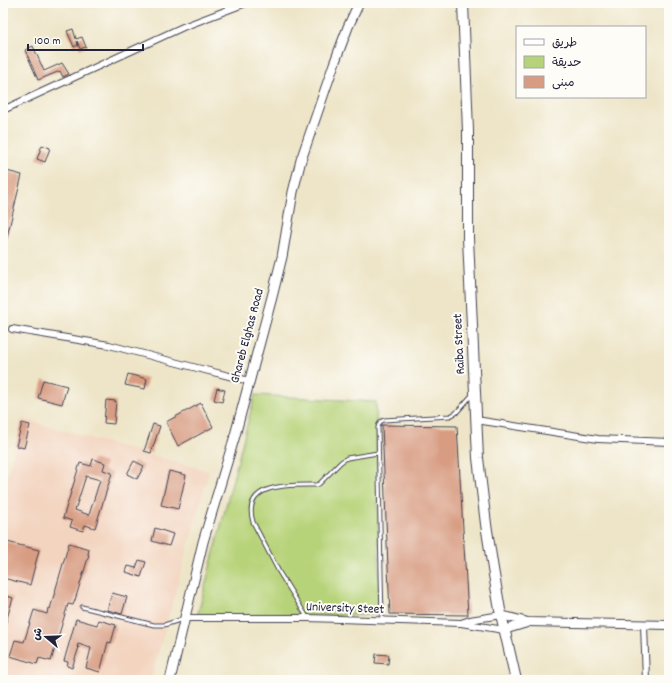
<svg xmlns="http://www.w3.org/2000/svg" width="672" height="683" viewBox="0 0 672 683" font-family="Dekko,'Playpen Sans Arabic',sans-serif">
<style>
.built{fill:#f3d4bf}
.green{fill:#b7d379;stroke:#6c7a5a}
.building{fill:#d89c82;fill-rule:evenodd}
.lines{fill:none;stroke-linecap:round;stroke-linejoin:round}
.service-casing{stroke:#413f50;stroke-width:5}
.minor-casing{stroke:#413f50;stroke-width:8}
.tertiary-casing{stroke:#413f50;stroke-width:10}
.secondary-casing{stroke:#413f50;stroke-width:11}
.primary-casing{stroke:#413f50;stroke-width:12}
.service{stroke:#fff;stroke-width:3}
.minor{stroke:#fff;stroke-width:6}
.tertiary{stroke:#fff;stroke-width:8}
.secondary{stroke:#fff;stroke-width:9}
.primary{stroke:#fff;stroke-width:10}
.labels{text-anchor:middle;dominant-baseline:central;stroke-width:4;stroke-linejoin:round;paint-order:stroke}
.street-label{font-size:13px;fill:#22223b;stroke:#fdfcf7}
</style>
<rect width="100%" height="100%" fill="#fdfcf7"/>
<filter id="ink" filterUnits="userSpaceOnUse"><feTurbulence type="fractalNoise" baseFrequency=".025" numOctaves="2"/><feDisplacementMap in="SourceGraphic" scale="8" xChannelSelector="R" yChannelSelector="G"/><feConvolveMatrix kernelMatrix="1 2 1 2 8 2 1 2 1" color-interpolation-filters="sRGB"/></filter>
<filter id="wash" filterUnits="userSpaceOnUse"><feTurbulence type="fractalNoise" baseFrequency=".012" numOctaves="4" result="noise"/><feDisplacementMap in="SourceGraphic" scale="16" xChannelSelector="R" yChannelSelector="G"/><feGaussianBlur stdDeviation="0.9" result="paint"/><feColorMatrix in="noise" values="0 0 0 0 0 0 0 0 0 0 0 0 0 0 0 0 0 1.4 0 .05"/><feComposite in="paint" operator="in"/></filter>
<g filter="url(#wash)">
<rect width="100%" height="100%" fill="#eee5c8"/>
<path class="built" d="M22,419L209,471L151,680H3V494Z"/>
<path class="green" d="M255,395L376,402L380,615L197,617Z"/>
<g id="blocks">
<g class="building">
<path d="M73,29L76,39L82,37L86,47L80,49L77,41L78,45L74,47L67,31Z"/>
<path d="M33,46L44,71L62,63L69,74L63,77L60,71L38,80L25,50Z"/>
<path d="M42,145L50,148L45,162L37,159Z"/>
<path d="M3,170L22,175L5,245H3Z"/>
<path d="M128,374L147,379L145,389L125,385Z"/>
<path d="M43,380L67,386L62,404L38,398Z"/>
<path d="M217,388L225,390L222,402L214,400Z"/>
<path d="M106,400L116,401L114,424L104,423Z"/>
<path d="M201,403L213,427L178,446L166,422Z"/>
<path d="M22,423L30,425L24,448L16,446Z"/>
<path d="M153,424L160,426L151,453L144,451Z"/>
<path d="M382,425L457,426L468,615L390,614Z"/>
<path d="M93,459L105,463L103,470L112,473L95,528L85,525L83,531L70,527L72,521L63,518L80,463L91,466ZM86,476L100,480L89,515L75,510Z"/>
<path d="M134,461L144,466L137,479L127,474Z"/>
<path d="M169,471L186,475L178,509L161,505Z"/>
<path d="M155,528L173,534L169,546L152,541Z"/>
<path d="M3,541L39,550L30,585L3,578Z"/>
<path d="M69,543L89,549L88,555H89L75,600L73,605L68,604L51,661L39,658L37,664L10,656L15,640L24,642L34,610L47,614L48,608L50,609Z"/>
<path d="M139,560L146,562L141,577L126,572L128,566L136,568Z"/>
<path d="M112,593L127,597L122,614L107,610Z"/>
<path d="M3,595L13,598L5,625H3Z"/>
<path d="M76,619L97,625L99,620L116,625L111,643L108,642L100,672L86,668L91,648L78,644L77,647H79L72,668L67,666L68,662L64,661Z"/>
<path d="M376,654L389,655L388,664L375,663Z"/>
</g>
</g>
</g>
<g filter="url(#ink)">
<use href="#blocks" fill-opacity="0" stroke="#413f50" stroke-width="1"/>
<g class="lines">
<defs>
<g id="service">
<path d="M82,607L154,625H164L183,619"/>
<path d="M307,617L279,572L253,522C241,482 291,485 316,485L319,484L341,462L347,458L378,453"/>
<path d="M382,621L378,427L380,422L384,420L450,416L456,413L472,395"/>
</g>
<g id="minor">
<path d="M3,110L183,27L246,3"/>
<path d="M12,329L109,345L197,368L249,381"/>
<path d="M476,420L598,439L669,442"/>
<path d="M185,618H308L461,623L504,630"/>
<path d="M461,623L470,620L501,615"/>
<path d="M644,625L646,680"/>
</g>
<g id="tertiary">
<path d="M501,615L528,622L669,625"/>
<path d="M504,630L527,623"/>
</g>
<path id="secondary" d="M170,680L203,542L234,439L272,297L282,257L293,192L301,160L334,64L348,27L359,3"/>
<path id="primary" d="M463,3L468,131V238L478,458L486,524L493,569L500,610L516,680"/>
</defs>
<use href="#service" class="service-casing"/>
<use href="#minor" class="minor-casing"/>
<use href="#tertiary" class="tertiary-casing"/>
<use href="#secondary" class="secondary-casing"/>
<use href="#primary" class="primary-casing"/>
<use href="#service" class="service"/>
<use href="#minor" class="minor"/>
<use href="#tertiary" class="tertiary"/>
<use href="#secondary" class="secondary"/>
<use href="#primary" class="primary"/>
</g>
</g>
<g class="labels">
<g class="street-label">
<text transform="translate(248 336) rotate(-75)">Ghareb Elghas Road</text>
<text transform="translate(460 344) rotate(-93)">Raiba Street</text>
<text transform="translate(345 609) rotate(2)">University Steet</text>
</g>
</g>
<rect width="672" height="683" fill="none" stroke="#fdfcf7" stroke-width="16"/>
<rect x="516" y="26" width="130" height="72" fill="#fdfcf7" stroke="#a5a5ac"/>
<rect x="524" y="39" width="20" height="6" fill="#ffffff" stroke="#a5a5ac"/>
<text x="552" y="46" font-size="12" fill="#22223b">طريق</text>
<rect x="524" y="56" width="20" height="12" fill="#b7d379" stroke="#a5a5ac"/>
<text x="552" y="66" font-size="12" fill="#22223b">حديقة</text>
<rect x="524" y="76" width="20" height="12" fill="#d89c82" stroke="#a5a5ac"/>
<text x="552" y="86" font-size="12" fill="#22223b">مبنى</text>
<g transform="translate(46 637) rotate(289)" stroke="#fdfcf7" stroke-width="3" paint-order="stroke">
<path d="M0-3L7 15L0 10L-7 15Z" fill="#22223b"/>
<text y="-6" font-size="11" font-weight="bold" text-anchor="middle" fill="#22223b">ش</text>
</g>
<path d="M28 44v6h115v-6" fill="none" stroke="#22223b" stroke-width="2"/>
<text x="34" y="44" font-size="12" fill="#22223b" stroke="#fdfcf7" stroke-width="3" paint-order="stroke">100 m</text>
</svg>
